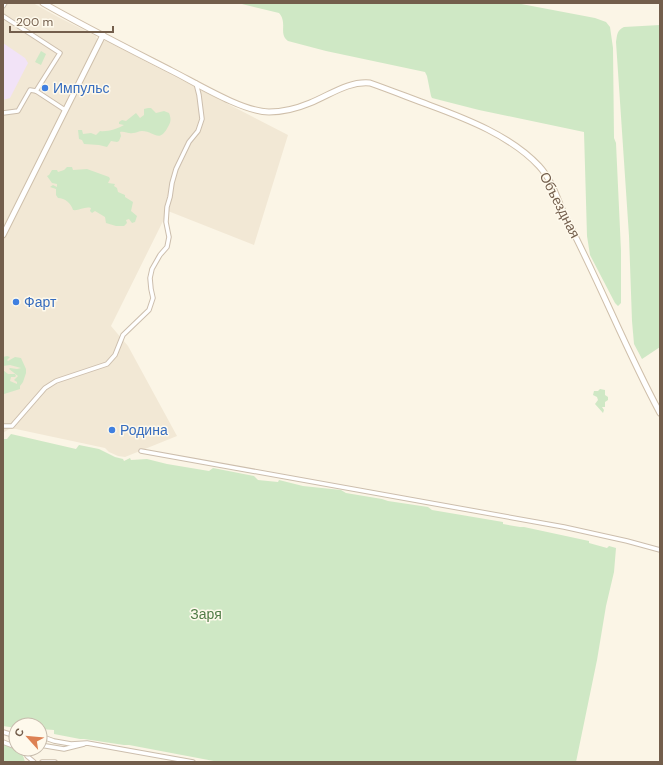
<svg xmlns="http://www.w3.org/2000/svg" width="663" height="765" viewBox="0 0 663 765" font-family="'DM Sans',sans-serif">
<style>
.residential{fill:#f2e8d5}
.education{fill:#f2e3f7}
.green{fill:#cfe8c5}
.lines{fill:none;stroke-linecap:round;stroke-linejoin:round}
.street-casing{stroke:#ccbead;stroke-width:5.5}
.secondary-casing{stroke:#cfbfaa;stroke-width:7}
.street{stroke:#fff;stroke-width:3.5}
.secondary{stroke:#fff;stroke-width:5}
.shop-dot{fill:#3f7fe0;stroke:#fef9ec;stroke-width:1.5}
.labels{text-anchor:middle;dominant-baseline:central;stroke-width:3;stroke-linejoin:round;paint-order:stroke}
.shop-label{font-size:14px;fill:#366cbe;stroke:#fef9ec;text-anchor:start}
.street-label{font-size:14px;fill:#735e4c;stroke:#fef9ec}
.park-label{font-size:14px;fill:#527d48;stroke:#fef9ec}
</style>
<rect width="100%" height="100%" fill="#fbf5e6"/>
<g class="residential">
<path d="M3,3H33L58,17L96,36L98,42L3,231Z"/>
<path d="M103,41H106L288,135L254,245L168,211L111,326L128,346L177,436L125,457L118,456L109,452L105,448L16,429H9L3,433V239L100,44Z"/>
</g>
<path class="education" d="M3,43L25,58L28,63L10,98L3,100Z"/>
<g class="green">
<path d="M238,3H516L595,18L606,22L610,27L613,48L614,138L616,143L621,251V303L618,306L615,303L590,255L587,236L584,132L479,110L432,98L431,96L427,76L425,72L326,51L288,41C278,34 288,23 279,13Z"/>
<path d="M660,25V347L642,359L634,344L632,321L629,236L616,42C617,35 617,30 624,27Z"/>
<path d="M41,51L46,54L41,65L35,62Z"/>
<path d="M148,108H151L156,113L164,111L169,113C171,118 171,121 169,125C159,145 155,131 142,131C139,131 136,133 133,133C128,134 125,131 120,132L121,136L119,141L117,142L111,141L107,147L99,145L84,144L82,140L79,139L78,130H82L83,134L91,133L96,135L100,131C107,132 117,129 124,125L119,124V122L122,120L126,121L136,113L140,118L144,115V109Z"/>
<path d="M67,167H72L73,170L87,169L109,177L110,179L108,183L115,184L114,186L117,188L118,192L125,195V197L133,202L131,211L137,216L135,222L132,223L129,219L126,220L127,223L124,226H116L106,223L105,217L95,211L92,213L90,211L91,208C85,206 79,211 73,210C71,203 65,198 58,198L56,195V189L50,187L53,185L57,187V184L52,183L47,176L49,175L52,170H57L58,172L64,170Z"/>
<path d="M7,356L10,357L7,360L8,361L15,357L21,358L26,369V373L23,382L20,386V389L4,394L3,396V370L8,374H15L16,376L15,377H11L10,381L17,384V382L14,380L18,376L9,369L10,368L17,369L21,368L10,365L3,366V357Z"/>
<path d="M600,389L605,390V395L608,397V400L605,402V407H602L604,410L603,413L595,404L598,400L597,397L593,395L594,391H598Z"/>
<path d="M11,434L76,449L79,445L99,449L115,457L123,459L124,461L130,458L131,460L147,459L167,464L209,471L213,468L254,476L258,480L278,482L279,480L303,486L341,490L346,493L382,499L388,501L428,507L432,510L503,522V524L520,527H524L589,541V543L607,548L609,546L616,548L614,572L606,606L597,660L576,762H219L129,745H124L84,739H80L54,734V730L40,729V725H16V728L3,726V439H7Z"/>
<path d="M3,744C15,748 22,748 25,762H3Z"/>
</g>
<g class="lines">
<defs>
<g id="street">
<path d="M3,6L5,3"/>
<path d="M3,16L60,53L36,91L30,90L18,111L3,113"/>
<path d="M36,91L65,110"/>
<path d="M3,426H12L45,388L56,381L107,364L115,355L123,335L149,310L153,298L151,289L150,278L152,269L160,255L167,247L169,237L166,222L167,207L170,197L172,183L176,169L189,142L198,131L202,119L199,95L196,83"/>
<path d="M141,451L564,527L627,541L660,550"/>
<path d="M3,732L16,736"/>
<path d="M40,736L54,741L71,744L87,743L193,762"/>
<path d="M3,742L16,747"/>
<path d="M40,745L64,749L84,744"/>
<path d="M26,751L27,756L34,762"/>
<path d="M42,762H55"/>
</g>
<g id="secondary">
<path d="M43,3C85,27 129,49 172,71C196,83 243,112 269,112C283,112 298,108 310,103C330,95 348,81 370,83C390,90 410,98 429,105C467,119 511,136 539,166C553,181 558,202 567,220C600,283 626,350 660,413"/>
<path d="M3,235L103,35"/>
</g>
</defs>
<use href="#street" class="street-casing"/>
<use href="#secondary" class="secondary-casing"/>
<use href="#street" class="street"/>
<use href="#secondary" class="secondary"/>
</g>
<g class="shop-dot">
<circle cx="45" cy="88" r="4"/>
<circle cx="16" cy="302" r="4"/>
<circle cx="112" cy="430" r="4"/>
</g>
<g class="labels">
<g class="shop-label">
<text x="53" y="88">Импульс</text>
<text x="24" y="302">Фарт</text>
<text x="120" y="430">Родина</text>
</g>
<g class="street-label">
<text transform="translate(560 205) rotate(63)">Объездная</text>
</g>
<g class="park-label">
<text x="206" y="614">Заря</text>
</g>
</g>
<rect width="663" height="765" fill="none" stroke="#735e4c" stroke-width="8"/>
<g transform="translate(28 737) rotate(297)"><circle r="19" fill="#fef9ec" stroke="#c6bbac"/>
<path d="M0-3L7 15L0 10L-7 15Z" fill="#dd8153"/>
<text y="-6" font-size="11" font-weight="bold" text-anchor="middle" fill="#735e4c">С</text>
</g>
<path d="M10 26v6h103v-6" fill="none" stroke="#735e4c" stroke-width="2"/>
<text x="16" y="26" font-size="12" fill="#735e4c" stroke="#fef9ec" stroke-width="3" paint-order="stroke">200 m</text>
</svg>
